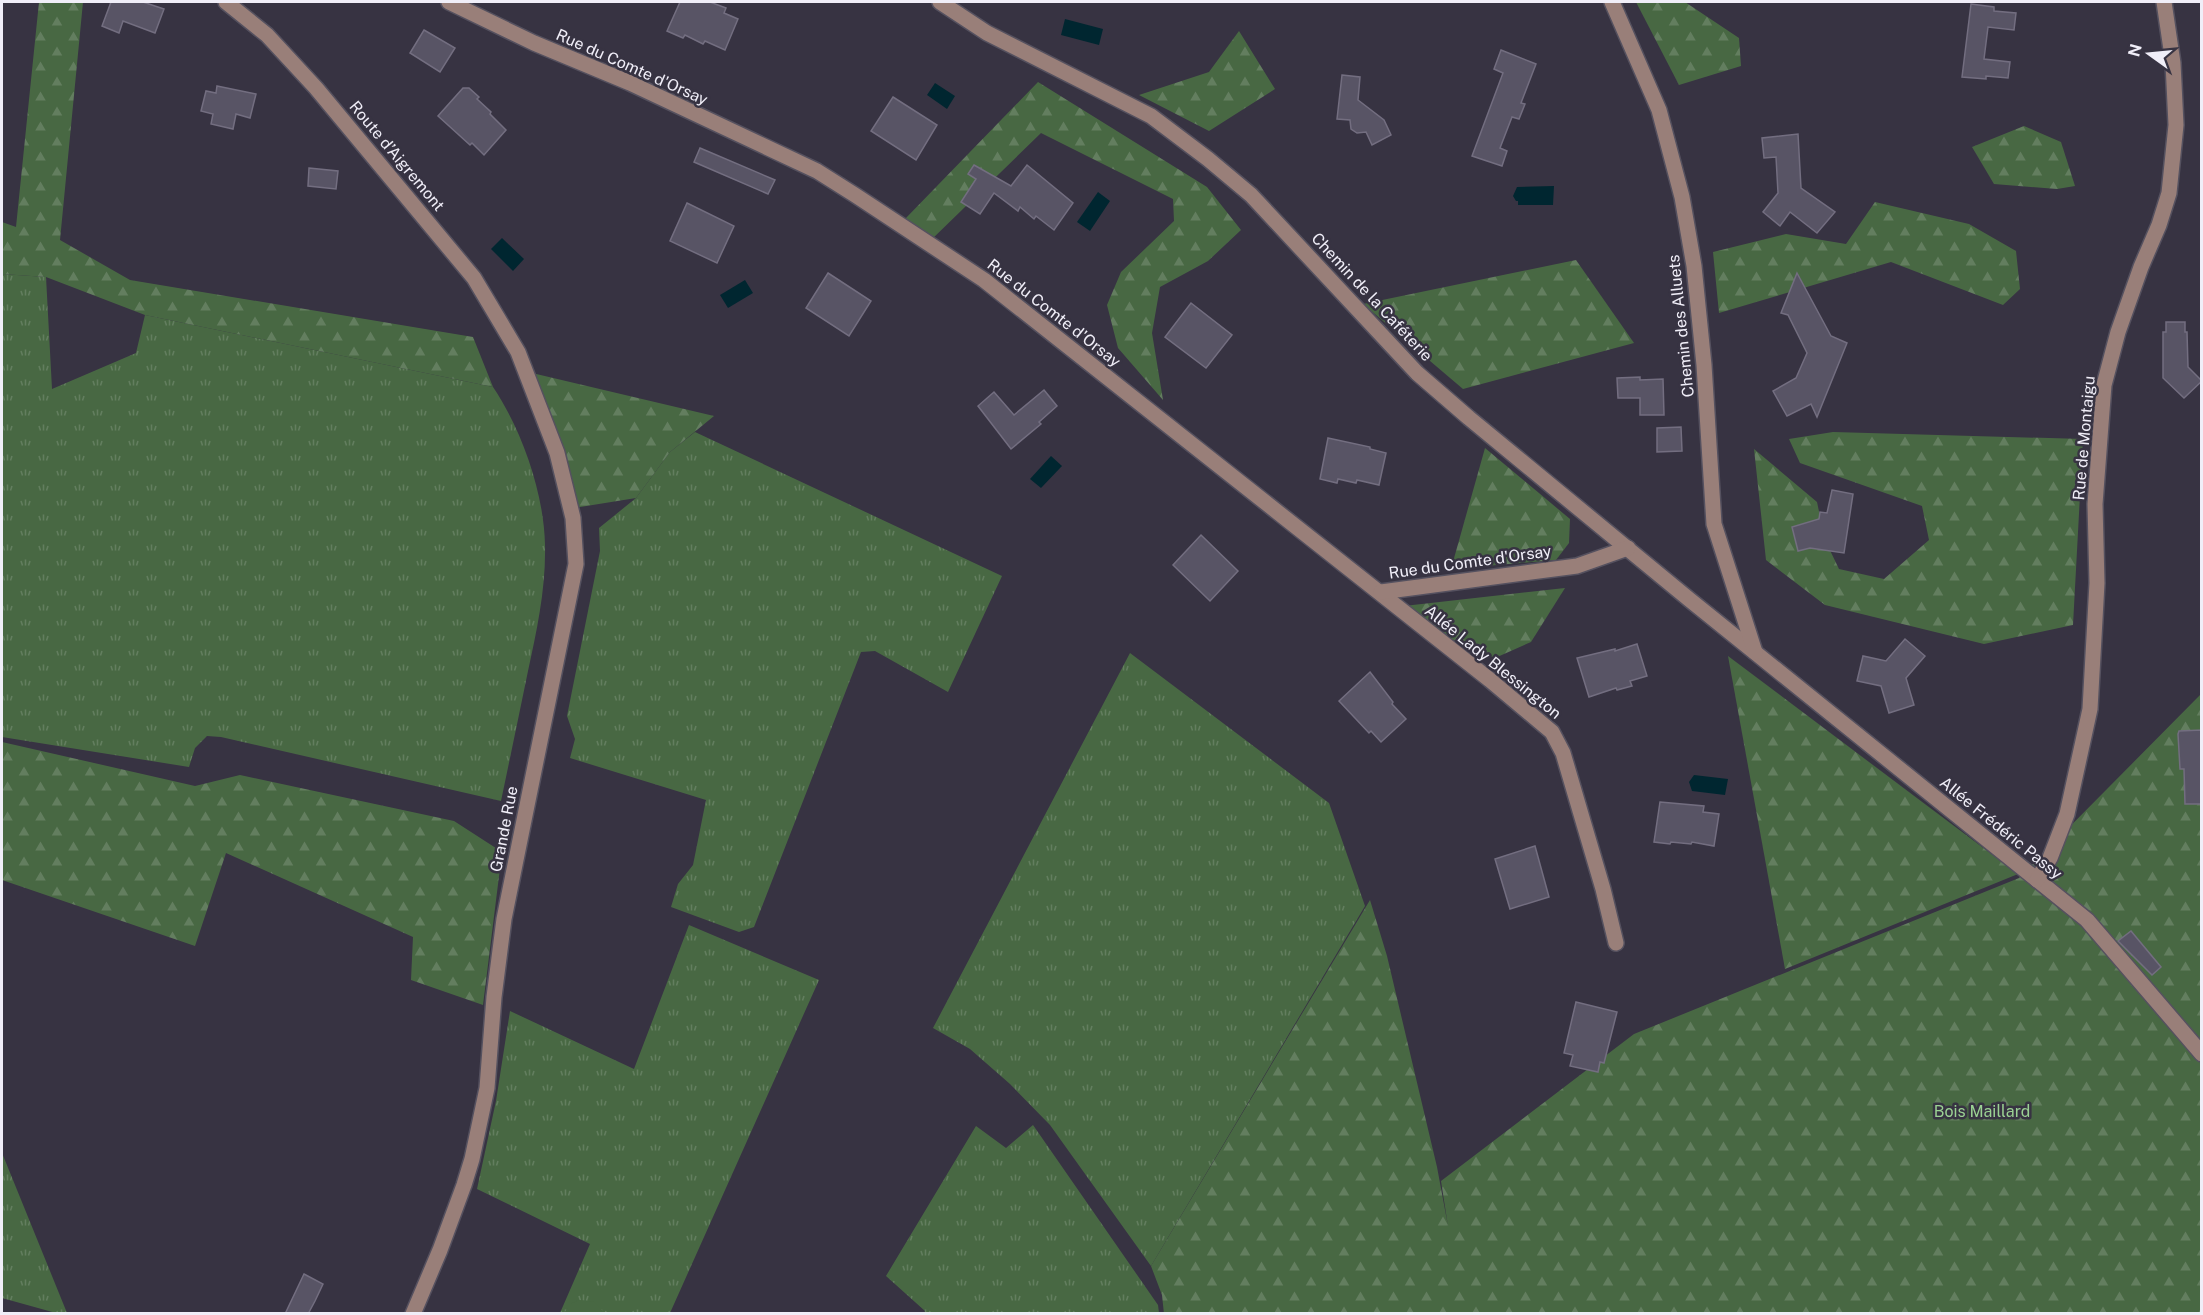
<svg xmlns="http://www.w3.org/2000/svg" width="2203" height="1315" viewBox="0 0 2203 1315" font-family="'Public Sans',sans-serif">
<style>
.grass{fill:url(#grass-tufts)}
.forest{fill:url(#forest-firs)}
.garden{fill:#486843}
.water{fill:#002630}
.building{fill:#585465;stroke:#736e80;stroke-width:1.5}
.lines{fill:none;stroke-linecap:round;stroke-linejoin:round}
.minor-casing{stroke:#55515f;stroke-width:18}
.minor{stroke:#997f79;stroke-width:15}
.labels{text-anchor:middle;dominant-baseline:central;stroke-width:5;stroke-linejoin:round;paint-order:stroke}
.street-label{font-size:16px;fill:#f0eef8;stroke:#373342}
.park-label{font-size:16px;fill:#9bd293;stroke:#373342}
</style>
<defs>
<pattern id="grass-tufts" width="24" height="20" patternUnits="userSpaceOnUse" patternTransform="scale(1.5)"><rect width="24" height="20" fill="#486843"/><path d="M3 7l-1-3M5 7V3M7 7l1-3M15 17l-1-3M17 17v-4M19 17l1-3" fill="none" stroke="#637e5f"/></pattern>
<pattern id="forest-firs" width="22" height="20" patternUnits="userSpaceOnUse" patternTransform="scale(1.5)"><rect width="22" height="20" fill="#486843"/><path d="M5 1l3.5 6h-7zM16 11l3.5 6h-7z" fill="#637e5f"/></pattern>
</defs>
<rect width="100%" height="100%" fill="#373342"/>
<g class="grass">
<path d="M2,274L46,277L52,389L136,353L145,315L493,387C522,430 544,493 545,545C546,588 537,630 528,671C519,715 510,758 501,801L221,737L207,736L195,748L189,767L2,737Z"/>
<path d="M695,432L1002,576L948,692L875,651L861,652L754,927L739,932L671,907L678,884L693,865L706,800L570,758L575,739L567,716L600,551L599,528L636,498L670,452Z"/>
<path d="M1130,653L1329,803L1365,906L1151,1266L1050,1125L1010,1084L970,1049L933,1028Z"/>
<path d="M689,925L819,980L670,1313H560L590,1244L477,1189L496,1101L510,1011L634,1069Z"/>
<path d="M1033,1125L1158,1305L1159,1313H924L925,1311L886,1276L976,1126L1006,1148Z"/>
<path d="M2,1153L67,1313H56L2,1298Z"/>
</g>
<g class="forest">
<path d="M39,2H83L60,240L130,280L473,337L493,387L145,315L46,277L2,274V222L16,227Z"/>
<path d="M1636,2H1685L1739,38L1741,66L1679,85Z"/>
<path d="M1239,31L1275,89L1209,131L1139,95L1209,72Z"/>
<path d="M1038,82L1207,187L1241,230L1208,261L1160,287L1152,333L1163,400L1118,348L1107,305L1121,272L1174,221L1173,199L1041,133L930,241L905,219Z"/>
<path d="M2024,126L2061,142L2075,186L2057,189L1994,184L1972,147Z"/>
<path d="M1875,202L1969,224L2016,251L2020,289L2003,305L1891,262L1719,313L1713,252L1786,234L1846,244Z"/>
<path d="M1576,260L1634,343L1463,389L1363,304Z"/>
<path d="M532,373L714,416L670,452L636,498L574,508Z"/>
<path d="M1833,432L2083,439L2073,625L1984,644L1825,605L1766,560L1754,449L1817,502L1825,540L1839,569L1884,579L1929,540L1922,506L1800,463L1789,439Z"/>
<path d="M1485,448L1570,519L1569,543L1556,560L1451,569Z"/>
<path d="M1565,588L1531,642L1495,658L1447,637L1404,606Z"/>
<path d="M1728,656L2018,874L1785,969Z"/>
<path d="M2201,694V1313L1164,1314L1162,1295L1151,1266L1370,900L1387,956L1437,1167L1448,1226L1441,1181L1634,1034L2019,878Z"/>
<path d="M2,742L195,786L240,775L454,821L502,852L483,1005L411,980L413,937L226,853L195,946L2,880Z"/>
</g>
<path class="garden" d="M579,1300L594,1302L605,1313H564L572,1303Z"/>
<g class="water">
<path d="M1065,19L1103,29L1099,45L1061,35Z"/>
<path d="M935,83L955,96L947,109L927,95Z"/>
<path d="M1554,186L1553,205H1518V201H1516L1513,196L1517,187Z"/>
<path d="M1098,192L1110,201L1090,231L1077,222Z"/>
<path d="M502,238L524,259L513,271L491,249Z"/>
<path d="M745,280L753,293L728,308L720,295Z"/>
<path d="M1051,456L1062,466L1041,488L1030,479Z"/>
<path d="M1694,775L1728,779L1725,795L1692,791L1689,782Z"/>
</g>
<g class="building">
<path d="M111,2H143L164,9L155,33L123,21L119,33L102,26Z"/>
<path d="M680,2H710L726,8L724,13L738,19L725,50L705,41L703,44L685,35L683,38L667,31Z"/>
<path d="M1971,4L1994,7V11L2016,13L2014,30L1988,27L1984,59L2010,62L2008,78L1986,76V79L1962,77Z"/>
<path d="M424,30L455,48L440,72L410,53Z"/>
<path d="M1501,50L1536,64L1521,103L1525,104L1519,119L1512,117L1500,148L1507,151L1502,166L1472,156L1503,73L1494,69Z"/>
<path d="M1342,75L1360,77L1358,100L1384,120L1391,135L1372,145L1366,132L1357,133L1351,129L1350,120L1337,119Z"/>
<path d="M217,86L256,94L250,118L236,114L233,129L211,124L213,114L201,111L206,91L216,93Z"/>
<path d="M463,88H469L479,97L477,99L491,112L490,114L506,130L484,155L472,143L470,145L438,116Z"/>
<path d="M893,97L937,125L916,160L871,131Z"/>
<path d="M1798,134L1801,188L1835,212L1817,233L1790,212L1780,226L1763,212L1778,193L1776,157L1764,158L1762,138Z"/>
<path d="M700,148L775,180L768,194L694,162Z"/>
<path d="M974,165L1011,186L1027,165L1073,203L1054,230L1036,216L1034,219L1020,207L1018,211L994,193L980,214L961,202L976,179L968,174Z"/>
<path d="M309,168L338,171L336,189L308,186Z"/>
<path d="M687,203L734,226L717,263L670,241Z"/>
<path d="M828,273L871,301L849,336L806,308Z"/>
<path d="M1797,273L1831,336L1847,343L1817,417L1811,404L1787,416L1773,391L1796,378L1807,353L1788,315L1781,313Z"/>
<path d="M1191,303L1232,335L1206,368L1165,337Z"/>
<path d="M2166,322H2185V332H2187L2188,367L2202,381L2184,398L2163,378V332H2166Z"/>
<path d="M1640,377V380L1663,379L1664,415H1640V398H1618L1617,378Z"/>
<path d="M1044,390L1057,406L1039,422L1041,424L1011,449L978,406L994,392L1014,415Z"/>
<path d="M1681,427L1682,451L1657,452V428Z"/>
<path d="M1328,438L1370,447V449L1386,453L1379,485L1357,480L1356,483L1338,479L1337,483L1320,479Z"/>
<path d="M1832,490L1853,494L1844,553L1810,548L1798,551L1792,527L1819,519L1820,512L1827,513Z"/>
<path d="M1201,535L1238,571L1210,601L1173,565Z"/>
<path d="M1905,639L1925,656L1906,678L1914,705L1889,713L1881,686L1857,681L1863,656L1886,661Z"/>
<path d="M1637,644L1647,676L1630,681L1632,686L1617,690L1616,688L1589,697L1577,658L1615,649V651Z"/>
<path d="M1370,672L1393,702L1392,704L1406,719L1381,742L1371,731L1369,733L1339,701Z"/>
<path d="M2202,730V804H2185L2184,769H2180L2178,734L2179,731Z"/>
<path d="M1660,802L1704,806L1703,812L1719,814L1714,846L1692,842L1691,844L1671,842L1670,844L1654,842Z"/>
<path d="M1535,846L1549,897L1510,909L1495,859Z"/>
<path d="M2131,931L2161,967L2152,975L2118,941Z"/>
<path d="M1576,1002L1617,1012L1604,1063L1600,1062L1598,1072L1570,1066L1573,1055L1564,1053Z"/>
<path d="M304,1274L323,1284L315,1301L308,1314H285Z"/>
</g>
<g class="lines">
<defs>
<g id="minor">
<path d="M226,2L267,35L316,88L474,278L518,352L557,453L573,518L576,564L504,919L494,997L487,1088L472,1159L464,1185L440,1250L413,1314"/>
<path d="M449,2L534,43L630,83L817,171L855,195L984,280L1490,680L1552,732L1563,753L1603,889L1616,943"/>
<path d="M940,2L987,33L1151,116L1208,159L1251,195L1417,373L1469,418L1690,600L2087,920L2202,1054"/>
<path d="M1612,2L1659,110L1682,197L1694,266L1704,365L1714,524L1755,652"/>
<path d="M1381,592L1577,566L1628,548"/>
<path d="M2037,880L2050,858L2067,814L2090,709L2097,583L2095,504L2104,385L2118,332L2141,267L2159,225L2169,193L2176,125L2173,63L2164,2"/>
</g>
</defs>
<use href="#minor" class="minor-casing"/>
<use href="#minor" class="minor"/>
</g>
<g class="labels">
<g class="street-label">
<text transform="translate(632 67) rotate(24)">Rue du Comte d'Orsay</text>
<text transform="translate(397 156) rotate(50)">Route d’Aigremont</text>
<text transform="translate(1372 297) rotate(47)">Chemin de la Caféterie</text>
<text transform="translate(1054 313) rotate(38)">Rue du Comte d'Orsay</text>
<text transform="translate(1681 326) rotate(-96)">Chemin des Alluets</text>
<text transform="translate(2084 438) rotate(-85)">Rue de Montaigu</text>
<text transform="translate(1470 562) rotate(-8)">Rue du Comte d'Orsay</text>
<text transform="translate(1493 662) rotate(39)">Allée Lady Blessington</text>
<text transform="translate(2001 828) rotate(39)">Allée Frédéric Passy</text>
<text transform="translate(504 829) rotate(-79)">Grande Rue</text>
</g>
<g class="park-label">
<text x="1982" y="1111">Bois Maillard</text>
</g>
</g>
<rect width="2203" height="1315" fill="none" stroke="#f0eef8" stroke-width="6"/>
<g transform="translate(2149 54) rotate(285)" stroke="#373342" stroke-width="4.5" paint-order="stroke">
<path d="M0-4.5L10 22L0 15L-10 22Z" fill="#f0eef8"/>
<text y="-9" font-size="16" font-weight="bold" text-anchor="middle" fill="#f0eef8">N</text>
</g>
</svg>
